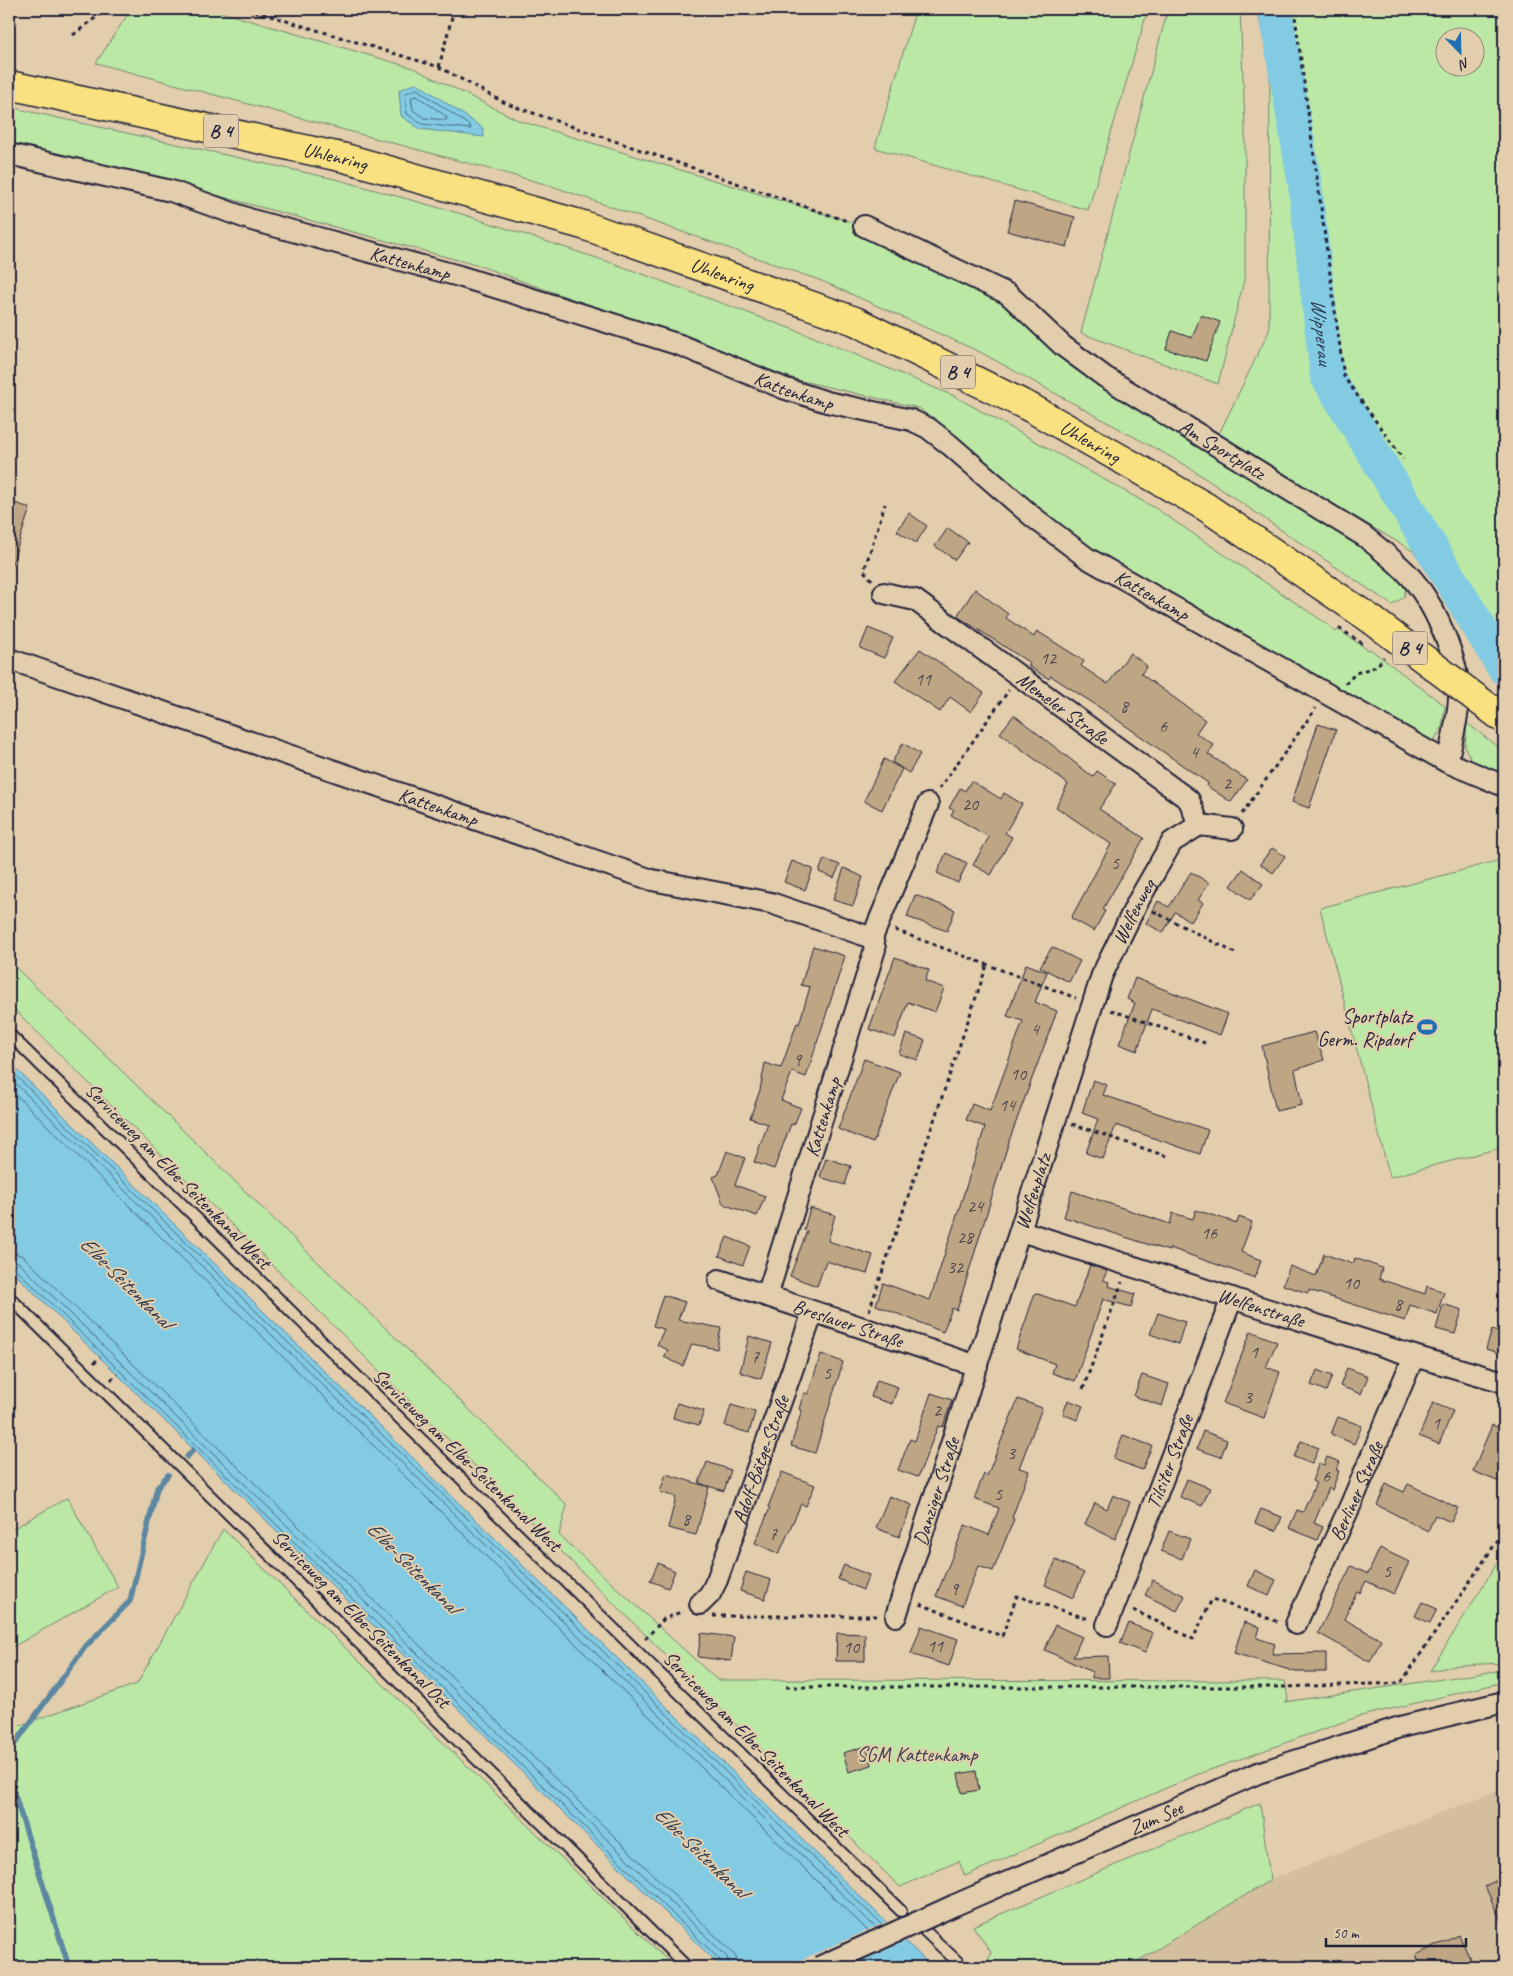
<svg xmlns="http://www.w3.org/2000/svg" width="1513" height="1976" viewBox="0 0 1513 1976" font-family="Caveat,sans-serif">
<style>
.built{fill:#d3be9e}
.green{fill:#bce8a5;stroke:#6f8570;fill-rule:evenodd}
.water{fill:#82cbe3;stroke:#5c87a0}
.pier{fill:#e2cdac}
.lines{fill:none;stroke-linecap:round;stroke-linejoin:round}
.shore{stroke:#48667e;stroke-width:1}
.stream{stroke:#5c87a0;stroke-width:5.5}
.river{stroke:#82cbe3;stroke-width:34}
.building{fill:#bea685;stroke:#22223b}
.lane-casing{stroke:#22223b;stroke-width:14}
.street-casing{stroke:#22223b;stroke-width:24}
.highway-casing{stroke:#22223b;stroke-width:31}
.path{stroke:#22223b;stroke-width:3;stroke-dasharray:4 4;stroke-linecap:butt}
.lane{stroke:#e2cdac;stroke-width:10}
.street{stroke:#e2cdac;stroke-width:20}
.highway{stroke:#f9e181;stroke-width:28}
.street-bridge-casing{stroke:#22223b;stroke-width:24;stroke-linecap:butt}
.highway-bridge-casing{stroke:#22223b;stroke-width:31;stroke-linecap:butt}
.street-bridge{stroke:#e2cdac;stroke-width:20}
.highway-bridge{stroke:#f9e181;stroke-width:28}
.labels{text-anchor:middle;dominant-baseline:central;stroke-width:4;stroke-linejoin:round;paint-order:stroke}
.number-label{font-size:18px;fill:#49434e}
.shield{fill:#e2cdac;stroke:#5c555d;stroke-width:1}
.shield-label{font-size:19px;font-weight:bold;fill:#22223b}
.street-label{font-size:20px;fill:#22223b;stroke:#e2cdac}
.poi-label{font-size:20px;fill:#22223b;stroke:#e2cdac;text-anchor:end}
.park-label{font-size:20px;fill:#39404b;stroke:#e2cdac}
.water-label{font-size:21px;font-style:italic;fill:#303b54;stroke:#e2cdac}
</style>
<rect width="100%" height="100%" fill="#e2cdac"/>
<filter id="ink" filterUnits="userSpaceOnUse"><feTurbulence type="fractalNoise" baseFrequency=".02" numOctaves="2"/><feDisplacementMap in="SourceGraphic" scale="10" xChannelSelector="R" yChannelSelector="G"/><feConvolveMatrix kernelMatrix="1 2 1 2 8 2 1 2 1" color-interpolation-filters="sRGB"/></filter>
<g filter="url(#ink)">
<path class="built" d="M1504,1788V1967H1128L1270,1880Z"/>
<g class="green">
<path d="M139,9H210L413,68L520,121L864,226L988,294L1337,529L1402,577L1406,587L1404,597L1392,605L1187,466L980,352L822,281L549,185L96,63L130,11Z"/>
<path d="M916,9H1148L1088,210L875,148Z"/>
<path d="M1168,9H1240L1245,126V276L1218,384L1081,333Z"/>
<path d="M1257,9H1504V671L1413,551L1218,436L1269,331L1270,67ZM1446,38H1476V68H1446Z"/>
<path d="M9,107L339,180L465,215L615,264L811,336L954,396L1155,508L1330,626L1334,632L1339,630L1368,650L1370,649L1445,706L1442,727L1433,742L1084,547L994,473L919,408L798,380L480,266L126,171L9,151Z"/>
<path d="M1467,723L1504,752V779L1474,766L1465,747Z"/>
<path d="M1501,860L1504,873V1147L1390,1177L1320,908Z"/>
<path d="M9,961L567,1505L559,1535L717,1680L1285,1681L1288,1700L1284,1702L1504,1670V1682L1357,1717L1196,1775L965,1876L959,1861L900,1887L9,1004Z"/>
<path d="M67,1498L118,1587L9,1649V1531Z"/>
<path d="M223,1529L672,1965L669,1967H9V1729L137,1684Z"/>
<path d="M1504,1552V1663L1459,1665L1430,1671Z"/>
<path d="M1260,1803L1270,1880L1128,1967H986L991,1952L973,1926Z"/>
</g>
<g class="water">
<path d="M417,83L483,128L484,137L420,129L401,116L399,90Z"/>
<path d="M9,1062L932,1967H721L9,1268Z"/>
</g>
<path class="pier" d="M888,1921L908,1940L848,1967H785Z"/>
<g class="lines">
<g class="shore">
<path d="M417,89L470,126L471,129L422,124L407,114L405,94Z"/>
<path d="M417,96L446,116L447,120L424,118L413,110L411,98Z"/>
<path d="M9,1069L883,1926"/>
<path d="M9,1077L876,1928"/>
<path d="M9,1088L869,1932"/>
<path d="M9,1251L23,1256L732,1952L737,1959L738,1967"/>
<path d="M9,1259L18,1262L727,1957L730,1967"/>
<path d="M9,1265L14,1267L722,1962L724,1967"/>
</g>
<g class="stream">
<path d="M187,1457L193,1450"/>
<path d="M9,1752L86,1646L130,1601L157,1488L168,1475"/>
<path d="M9,1777L69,1967"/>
</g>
<path class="river" id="s1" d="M1275,9L1305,185L1327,376L1504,668"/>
</g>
<g class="building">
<path d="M1015,201L1075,217L1067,247L1007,231Z"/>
<path d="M1201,315L1220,322L1206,361L1166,349L1172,331L1192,338Z"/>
<path d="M9,501L30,508L12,564L9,563Z"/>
<path d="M909,513L927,526L916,543L897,531Z"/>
<path d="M948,528L968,542L955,560L935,546Z"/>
<path d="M975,589L1008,614L1006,618L1034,637L1037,631L1084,661L1081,666L1108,684L1130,653L1147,666L1141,674L1205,720L1196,733L1214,745L1208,754L1247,780L1231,802L1207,786L1208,783L1093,703L1051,676L1049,679L1028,666L1030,663L957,616Z"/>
<path d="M868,628L893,638L884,658L860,648Z"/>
<path d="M920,649L984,693L971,712L950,697L940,712L895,681Z"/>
<path d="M1014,715L1093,777L1097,771L1116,784L1099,809L1144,838L1103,909L1105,911L1094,931L1071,918L1111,844L1056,807L1068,784L1000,733Z"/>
<path d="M1318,724L1336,730L1309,808L1292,802Z"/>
<path d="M903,743L920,754L909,773L892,762Z"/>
<path d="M884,759L902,769L882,810L864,801Z"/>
<path d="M971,781L1001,799L1004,793L1022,804L1005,833L1012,837L991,875L973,865L989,837L951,815L954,810L949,808L960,788L965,791Z"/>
<path d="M1272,848L1285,856L1273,873L1260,864Z"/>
<path d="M946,853L967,863L958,883L937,873Z"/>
<path d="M824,859L840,865L834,878L819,872Z"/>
<path d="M792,861L813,869L805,890L784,882Z"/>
<path d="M844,868L863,877L853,906L833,900Z"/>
<path d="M1243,869L1263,884L1250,900L1231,886Z"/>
<path d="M1191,872L1209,883L1198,900L1203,903L1191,922L1175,912L1163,933L1146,923L1158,901L1169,907Z"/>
<path d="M915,895L955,910L947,931L907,917Z"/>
<path d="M813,946L845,956L806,1077L792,1072L781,1100L801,1108L794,1125L791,1124L774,1169L754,1162L768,1124L750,1118L760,1090L765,1063L781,1068L797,1023L799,1024L810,987L801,985Z"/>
<path d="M1052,947L1080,961L1069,982L1040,967Z"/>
<path d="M895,957L929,970L925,981L944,988L935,1012L908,1002L895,1038L869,1029Z"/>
<path d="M1026,964L1047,972L1035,1002L1057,1011L1009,1141L957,1310L952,1308L943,1332L876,1305L883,1283L930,1300L985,1127L966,1120L972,1104L990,1111L1023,1021L1007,1016Z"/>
<path d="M1135,978L1228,1014L1220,1035L1152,1009L1137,1051L1119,1044L1135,1003L1127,999Z"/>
<path d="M1314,1032L1324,1060L1295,1070L1302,1105L1276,1111L1262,1046Z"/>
<path d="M906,1034L925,1040L918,1060L899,1054Z"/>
<path d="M864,1059L900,1072L873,1143L838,1129Z"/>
<path d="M1093,1080L1107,1085L1103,1095L1208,1130L1200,1154L1116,1125L1103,1159L1086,1153L1098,1119L1082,1113Z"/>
<path d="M727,1151L745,1158L735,1185L765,1196L757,1216L723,1204L713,1177L718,1175Z"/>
<path d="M826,1158L851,1166L845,1185L820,1177Z"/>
<path d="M1072,1191L1170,1224L1173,1213L1193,1219L1196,1210L1237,1223L1239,1217L1252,1222L1241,1252L1261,1260L1255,1278L1170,1248L1169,1251L1159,1248L1064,1217Z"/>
<path d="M810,1208L835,1215L828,1241L873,1255L867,1274L826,1261L817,1286L790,1276L807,1231L804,1230Z"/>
<path d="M727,1237L750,1246L743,1265L719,1256Z"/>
<path d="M1324,1254L1353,1264L1355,1258L1382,1268L1379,1279L1425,1294L1427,1286L1444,1292L1437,1314L1410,1305L1405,1321L1309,1290L1308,1293L1283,1285L1290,1266L1316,1276Z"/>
<path d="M1090,1265L1107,1271L1103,1280L1109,1282L1108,1286L1135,1294L1131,1307L1103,1299L1075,1381L1052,1373L1055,1364L1016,1349L1035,1293L1075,1307Z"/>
<path d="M663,1295L685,1302L678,1320L721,1328L717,1349L692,1344L683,1366L664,1357L668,1350L657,1345L664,1329L653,1326Z"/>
<path d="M1443,1304L1462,1310L1455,1334L1436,1329Z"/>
<path d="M1158,1313L1185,1322L1178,1344L1150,1334Z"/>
<path d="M1492,1330L1504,1334V1355L1486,1349Z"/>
<path d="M1251,1331L1277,1342L1266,1367L1280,1372L1264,1418L1223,1403Z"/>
<path d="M749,1336L772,1343L761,1379L740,1372Z"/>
<path d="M821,1354L843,1362L815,1453L791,1446L802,1410L799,1409L804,1393L808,1394Z"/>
<path d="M1347,1368L1368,1376L1361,1394L1340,1386Z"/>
<path d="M1317,1370L1332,1376L1326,1391L1311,1385Z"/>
<path d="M1142,1375L1169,1384L1162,1406L1134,1396Z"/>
<path d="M877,1380L898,1387L892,1404L871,1397Z"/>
<path d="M931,1393L952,1400L943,1427L938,1426L918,1477L898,1470L910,1439L915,1441Z"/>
<path d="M1018,1399L1042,1408L1019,1468L1029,1471L1012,1518L1014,1519L993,1571L978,1566L962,1606L936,1596L965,1525L989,1535L999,1508L974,1499L984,1474L987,1476Z"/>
<path d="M1068,1400L1083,1406L1077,1420L1063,1414Z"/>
<path d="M677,1403L704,1411L699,1425L673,1418Z"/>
<path d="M1433,1403L1453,1411L1439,1444L1419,1436Z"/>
<path d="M731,1405L755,1412L749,1433L725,1426Z"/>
<path d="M1338,1417L1362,1426L1354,1444L1331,1434Z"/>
<path d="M1492,1425L1504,1430V1484L1473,1471Z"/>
<path d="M1203,1431L1227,1440L1221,1457L1197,1449Z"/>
<path d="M1123,1435L1152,1446L1142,1470L1113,1459Z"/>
<path d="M1301,1441L1319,1448L1312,1464L1294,1457Z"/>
<path d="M1327,1457L1340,1462L1336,1470L1339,1471L1332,1490L1329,1488L1314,1523L1323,1527L1317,1540L1289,1528L1297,1510L1303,1512L1316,1483L1312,1481L1319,1463L1324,1465Z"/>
<path d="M707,1462L731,1470L724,1491L699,1483Z"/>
<path d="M782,1472L815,1485L806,1506L801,1504L779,1554L755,1543L770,1508L768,1507Z"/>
<path d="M666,1474L709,1487L696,1535L668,1528L676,1497L660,1492Z"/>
<path d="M1187,1479L1210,1488L1202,1506L1180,1497Z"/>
<path d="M1386,1484L1404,1492L1408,1484L1458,1508L1451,1522L1435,1515L1428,1531L1377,1505Z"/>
<path d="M1113,1495L1130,1502L1115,1539L1085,1524L1095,1503L1107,1509Z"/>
<path d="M889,1496L912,1505L899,1537L876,1528Z"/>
<path d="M1261,1509L1282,1517L1276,1531L1255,1523Z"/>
<path d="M1169,1531L1190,1539L1182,1559L1161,1551Z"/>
<path d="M1380,1548L1409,1562L1394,1594L1366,1581L1360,1593L1357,1592L1344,1619L1381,1640L1370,1662L1318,1633L1351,1566L1368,1574Z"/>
<path d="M1056,1560L1084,1573L1073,1598L1045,1585Z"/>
<path d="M658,1563L675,1571L668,1588L650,1581Z"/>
<path d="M844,1565L869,1575L863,1590L838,1579Z"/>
<path d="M1255,1570L1276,1580L1269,1596L1248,1586Z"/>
<path d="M746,1572L771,1580L765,1599L740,1591Z"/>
<path d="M1153,1580L1185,1596L1177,1611L1145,1595Z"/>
<path d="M1422,1602L1437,1609L1430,1623L1415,1616Z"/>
<path d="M1244,1622L1260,1627L1257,1638L1275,1644L1272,1654L1326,1653V1672H1296L1234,1653Z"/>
<path d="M1129,1623L1153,1633L1145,1653L1120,1643Z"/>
<path d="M1055,1625L1082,1637L1073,1657L1108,1656L1109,1678H1092V1672L1045,1650Z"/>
<path d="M921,1626L958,1639L949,1666L911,1654Z"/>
<path d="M701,1633L734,1637L731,1661L698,1657Z"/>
<path d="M837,1633L865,1634V1661H836Z"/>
<path d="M866,1746L872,1765L849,1772L843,1753Z"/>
<path d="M976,1771L979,1790L962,1793L958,1774Z"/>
<path d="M1504,1877V1928L1485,1886Z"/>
<path d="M1459,1935L1474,1967H1421L1416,1955Z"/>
</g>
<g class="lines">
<defs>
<g id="lane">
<path d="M9,1034L901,1911"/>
<path d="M9,1297L687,1967"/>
<path d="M925,1931L963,1967"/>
</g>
<g id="street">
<path id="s2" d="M9,154L171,191L252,220L459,276L680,345L783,388L827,402L911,420L928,428L950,445L1033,517L1087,558L1447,762L1504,786"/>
<path id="s3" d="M864,226L1008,294L1063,346L1105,377L1364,536C1379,548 1394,560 1407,573C1433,600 1460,660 1459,698C1458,719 1452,741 1447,762"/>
<path id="s4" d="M884,593L915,600L1189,800L1199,825L1232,829"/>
<path id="s5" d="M9,659L652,880L771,903L872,938L875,949L767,1296"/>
<path d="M872,938L928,804"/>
<path id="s6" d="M1021,1231L1414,1356L1504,1382"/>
<path id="s7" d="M719,1280L977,1366"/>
<path id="s8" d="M700,1604L710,1594L717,1580L813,1312"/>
<path id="s9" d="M896,1616L1102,975L1137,903L1172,842L1199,825"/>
<path id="s10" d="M1296,1624L1351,1504L1414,1356"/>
<path id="s11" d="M1107,1625L1232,1298"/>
<path id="s12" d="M955,1905L1258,1773L1400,1727L1504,1702"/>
</g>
<g id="highway">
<path id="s13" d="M9,85L345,158L583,225L855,321L1031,408L1206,507L1372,620"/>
</g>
</defs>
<use href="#lane" class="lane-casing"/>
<use href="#street" class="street-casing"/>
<use href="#highway" class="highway-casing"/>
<g class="path">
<path d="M247,9L439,67L507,104L847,221"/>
<path d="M1294,9L1344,377L1403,459"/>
<path d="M73,35L107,9"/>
<path d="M439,67L454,9"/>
<path d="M872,580L864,571L885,504"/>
<path d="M1339,628L1363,644"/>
<path d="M1345,684L1356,673L1377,666L1384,657"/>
<path d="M939,789L1009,690"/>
<path d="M1242,814L1316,708"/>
<path d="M1153,911L1237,954"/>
<path d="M895,930L1076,998"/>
<path d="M1111,1010L1205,1043"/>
<path d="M1072,1124L1166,1156"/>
<path d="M869,1311L987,965"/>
<path d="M94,1363L100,1357"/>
<path d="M111,1380L117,1374"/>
<path d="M1083,1389L1122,1282"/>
<path d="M920,1604L1002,1636L1017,1596L1089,1619"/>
<path d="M1133,1610L1193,1639L1212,1599L1279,1622"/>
<path d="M713,1616H879"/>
<path d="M645,1639L664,1619L683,1611"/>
<path d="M786,1687H1283L1401,1683L1504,1531"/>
<path d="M649,1967L662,1960"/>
</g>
<use href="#lane" class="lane"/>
<use href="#street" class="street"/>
<use href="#highway" class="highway"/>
<defs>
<path id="street-bridge" d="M819,1967L955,1905"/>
<path id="highway-bridge" d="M1372,620L1504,719"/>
</defs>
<use href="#street-bridge" class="street-bridge-casing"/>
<use href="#highway-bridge" class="highway-bridge-casing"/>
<use href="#street-bridge" class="street-bridge"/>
<use href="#highway-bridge" class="highway-bridge"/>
</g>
</g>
<defs>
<symbol id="stadium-bare" viewBox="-9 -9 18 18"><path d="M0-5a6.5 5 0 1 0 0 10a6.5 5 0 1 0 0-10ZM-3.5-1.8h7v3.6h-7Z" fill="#1f6fb2" stroke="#e2cdac" stroke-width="2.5" paint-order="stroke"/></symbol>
</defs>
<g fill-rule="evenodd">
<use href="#stadium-bare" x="1413" y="1013" width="28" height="28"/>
</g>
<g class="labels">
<g class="number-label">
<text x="1048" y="658">12</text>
<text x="923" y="679">11</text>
<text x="1124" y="706">8</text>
<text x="1163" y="726">6</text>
<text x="1194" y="752">4</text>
<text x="1227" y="783">2</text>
<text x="970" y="804">20</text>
<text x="1115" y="863">5</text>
<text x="1035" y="1029">4</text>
<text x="797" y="1060">9</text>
<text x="1018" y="1074">10</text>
<text x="1007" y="1105">14</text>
<text x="975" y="1206">24</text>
<text x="1209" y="1233">16</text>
<text x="965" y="1237">28</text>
<text x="955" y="1267">32</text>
<text x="1351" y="1283">10</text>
<text x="1398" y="1304">8</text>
<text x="1254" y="1352">1</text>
<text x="755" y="1357">7</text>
<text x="827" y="1373">5</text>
<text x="1248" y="1397">3</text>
<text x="937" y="1410">2</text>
<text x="1436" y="1423">1</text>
<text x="1011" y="1453">3</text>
<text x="1326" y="1476">6</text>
<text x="998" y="1494">5</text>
<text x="686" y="1519">8</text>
<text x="773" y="1534">7</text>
<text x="1387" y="1571">5</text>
<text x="954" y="1589">9</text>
<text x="935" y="1646">11</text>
<text x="851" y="1647">10</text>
</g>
<g class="shield">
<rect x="203.5" y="114.5" width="35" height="33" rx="4"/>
<rect x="940.5" y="355.5" width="35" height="33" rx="4"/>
<rect x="1392.5" y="631.5" width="35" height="33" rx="4"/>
</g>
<g class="shield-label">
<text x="221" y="131">B 4</text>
<text x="958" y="372">B 4</text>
<text x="1410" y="648">B 4</text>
</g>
<g class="street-label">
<text stroke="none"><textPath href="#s13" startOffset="334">Uhlenring</textPath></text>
<text stroke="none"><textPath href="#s2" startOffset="416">Kattenkamp</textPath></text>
<text stroke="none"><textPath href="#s13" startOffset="739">Uhlenring</textPath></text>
<text stroke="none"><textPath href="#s2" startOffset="821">Kattenkamp</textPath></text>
<text stroke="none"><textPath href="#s13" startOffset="1144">Uhlenring</textPath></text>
<text stroke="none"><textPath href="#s3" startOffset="425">Am Sportplatz</textPath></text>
<text stroke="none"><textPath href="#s2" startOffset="1241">Kattenkamp</textPath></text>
<text stroke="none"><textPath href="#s4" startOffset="215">Memeler Straße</textPath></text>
<text stroke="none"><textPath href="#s5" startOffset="454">Kattenkamp</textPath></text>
<text stroke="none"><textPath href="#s9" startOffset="744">Welfenweg</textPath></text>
<text transform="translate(823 1117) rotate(-73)">Kattenkamp</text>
<text transform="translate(178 1176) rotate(45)">Serviceweg am Elbe-Seitenkanal West</text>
<text stroke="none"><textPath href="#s9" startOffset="446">Welfenplatz</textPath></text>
<text stroke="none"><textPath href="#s6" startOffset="252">Welfenstraße</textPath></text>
<text stroke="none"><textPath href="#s7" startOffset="136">Breslauer Straße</textPath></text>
<text transform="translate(467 1460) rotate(44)">Serviceweg am Elbe-Seitenkanal West</text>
<text stroke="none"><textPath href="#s8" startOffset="158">Adolf-Bätge-Straße</textPath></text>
<text stroke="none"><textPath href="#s11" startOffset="175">Tilsiter Straße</textPath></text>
<text stroke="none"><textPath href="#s9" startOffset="131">Danziger Straße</textPath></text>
<text stroke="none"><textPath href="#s10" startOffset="146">Berliner Straße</textPath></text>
<text transform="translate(361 1619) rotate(45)">Serviceweg am Elbe-Seitenkanal Ost</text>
<text transform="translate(756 1744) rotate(45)">Serviceweg am Elbe-Seitenkanal West</text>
<text stroke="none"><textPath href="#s12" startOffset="219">Zum See</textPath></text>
</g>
<g class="poi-label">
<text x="1412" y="1016">Sportplatz<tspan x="1412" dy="23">Germ. Ripdorf</tspan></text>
</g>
<g class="park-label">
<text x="917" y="1754">SGM Kattenkamp</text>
</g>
<g class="water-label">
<text stroke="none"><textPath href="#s1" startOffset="326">Wipperau</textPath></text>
<text transform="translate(126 1282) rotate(45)">Elbe-Seitenkanal</text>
<text transform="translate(413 1567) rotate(45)">Elbe-Seitenkanal</text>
<text transform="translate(701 1852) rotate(44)">Elbe-Seitenkanal</text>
</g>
</g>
<rect width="1513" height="1976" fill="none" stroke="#e2cdac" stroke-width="30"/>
<rect x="15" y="15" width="1483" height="1946" fill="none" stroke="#22223b" stroke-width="2" filter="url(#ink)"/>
<g transform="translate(1460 52) rotate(157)"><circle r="24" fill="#e2cdac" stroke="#95897f"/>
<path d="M0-4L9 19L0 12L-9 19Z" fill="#1f6fb2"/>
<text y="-8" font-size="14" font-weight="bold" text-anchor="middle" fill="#22223b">N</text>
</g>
<path d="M1326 1938v8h140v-8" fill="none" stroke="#22223b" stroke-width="2.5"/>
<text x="1333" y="1938" font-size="15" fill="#22223b" stroke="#e2cdac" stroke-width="4" paint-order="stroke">50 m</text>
</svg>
